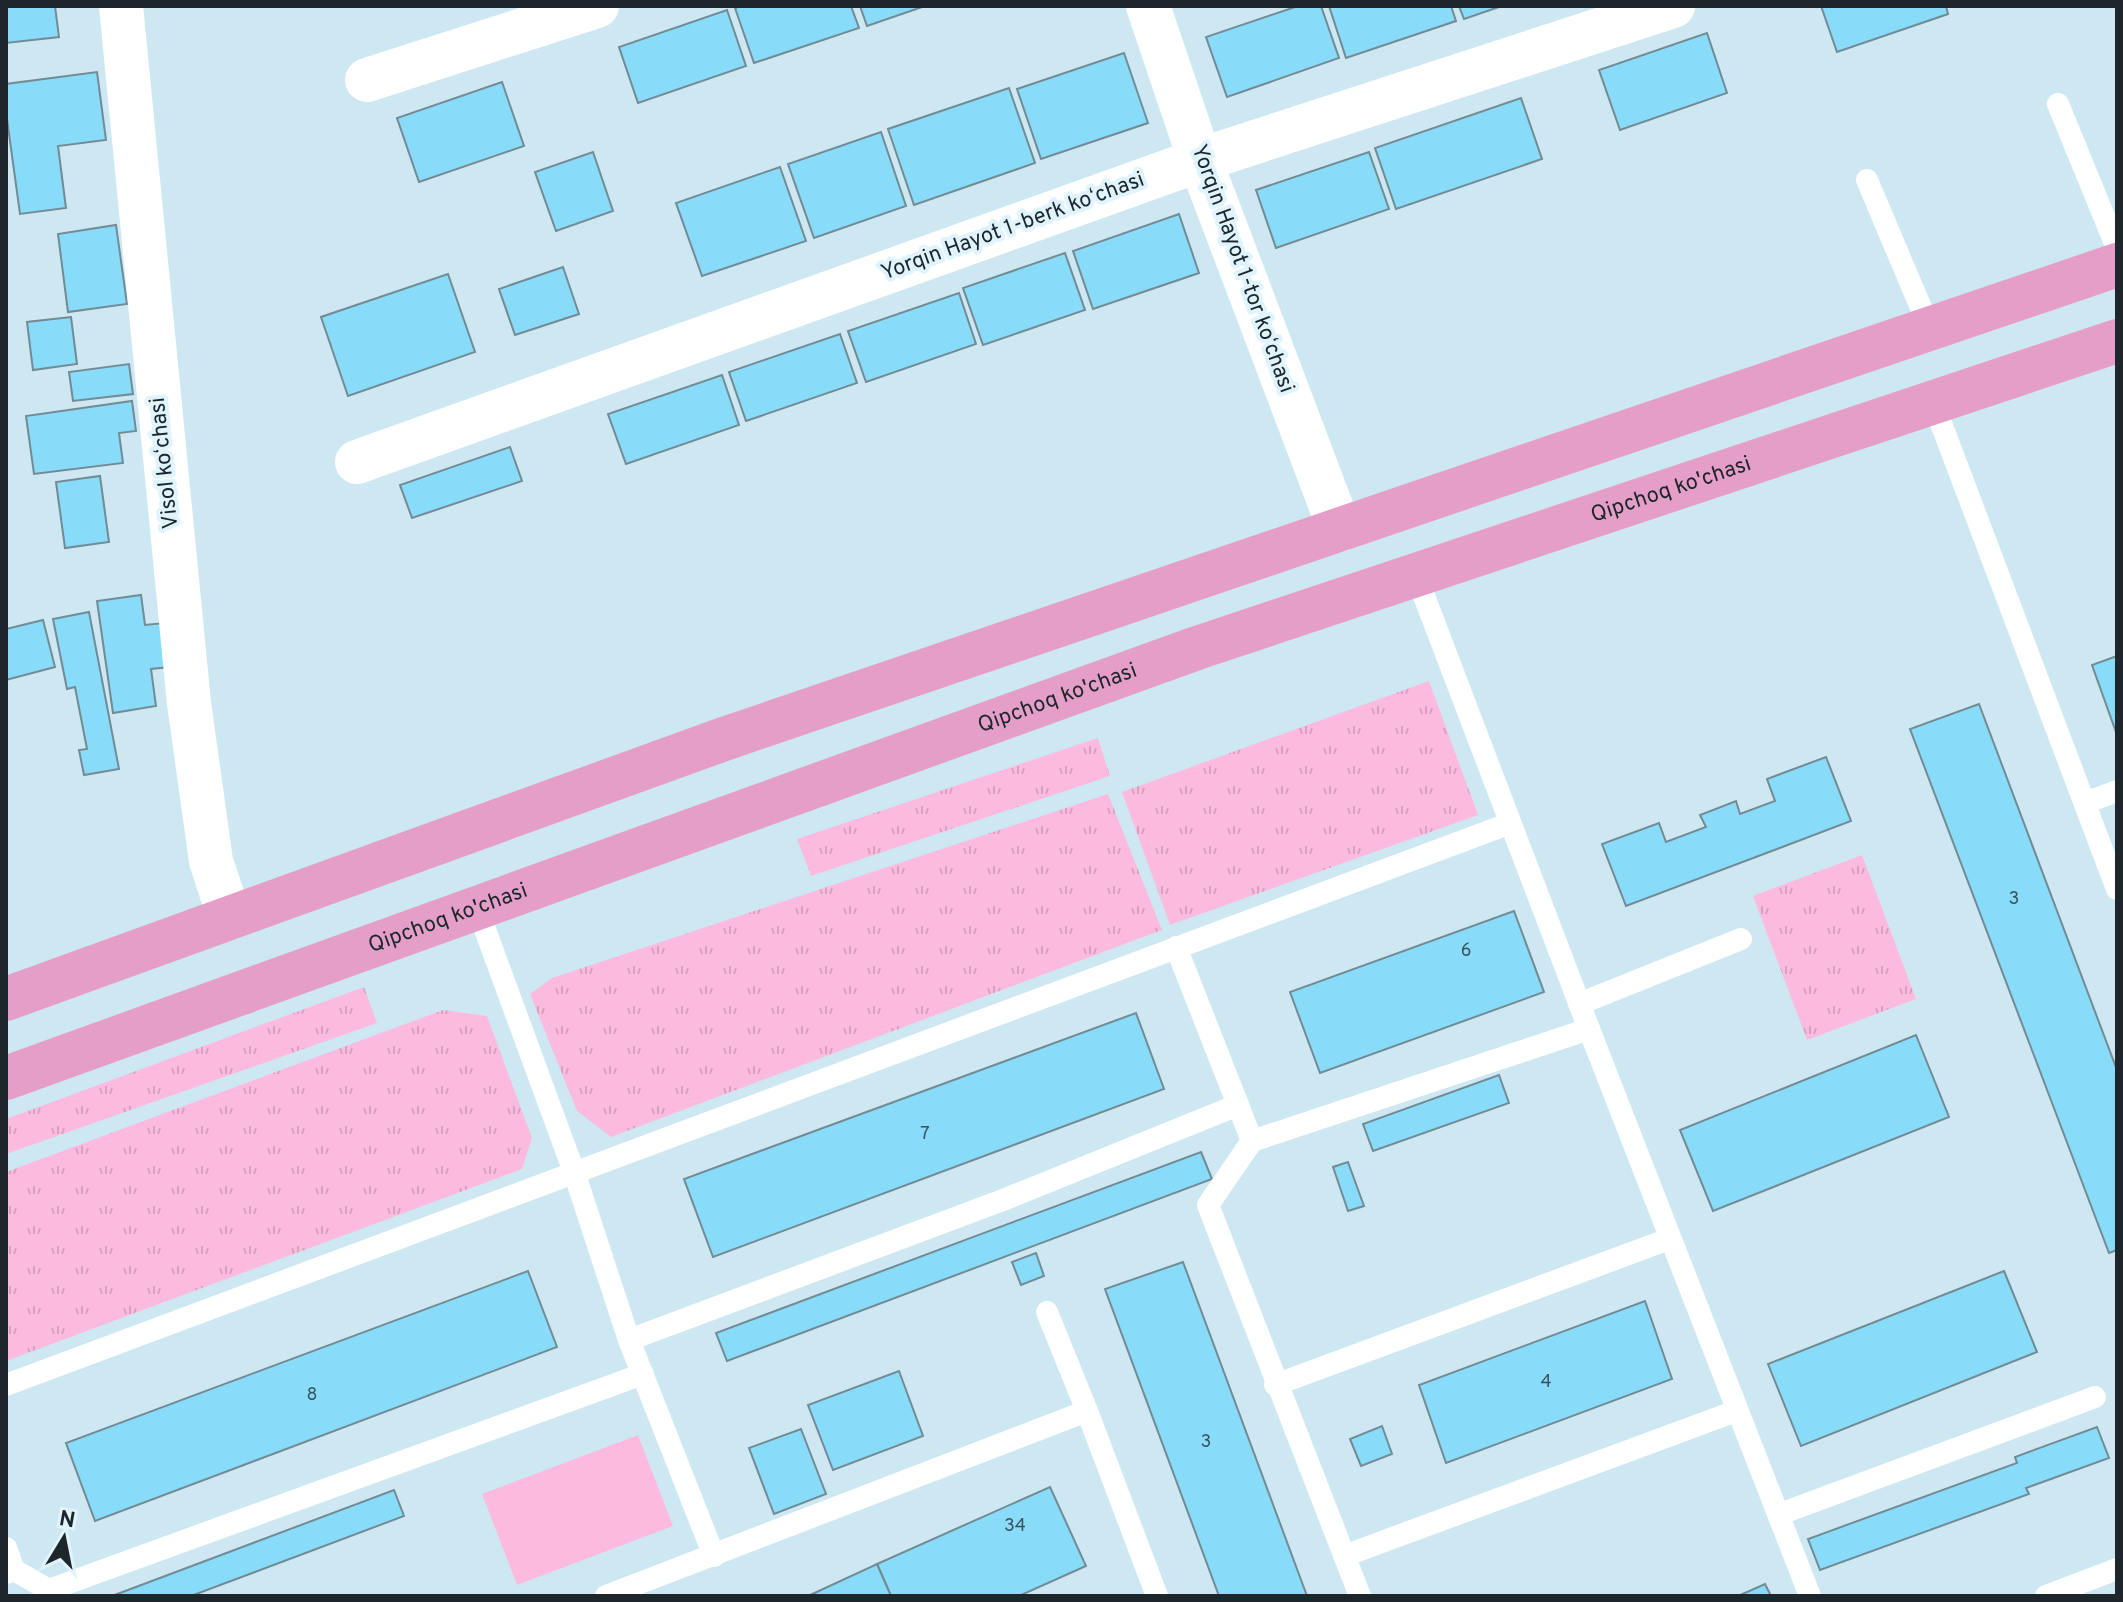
<svg xmlns="http://www.w3.org/2000/svg" width="2123" height="1602" viewBox="0 0 2123 1602" font-family="Overpass,sans-serif">
<style>
.grass{fill:url(#grass-tufts)}
.garden{fill:#fcbbde}
.building{fill:#89dbfa;stroke:#728b94;stroke-width:2}
.lines{fill:none;stroke-linecap:round;stroke-linejoin:round}
.service{stroke:#fff;stroke-width:22}
.minor{stroke:#fff;stroke-width:44}
.primary{stroke:#e59ec8;stroke-width:44}
.labels{text-anchor:middle;dominant-baseline:central;stroke-width:8;stroke-linejoin:round;paint-order:stroke}
.number-label{font-size:18px;fill:#38545f}
.street-label{font-size:22px;fill:#1d272b;stroke:#dff4fd}
</style>
<defs>
<pattern id="grass-tufts" width="24" height="20" patternUnits="userSpaceOnUse" patternTransform="scale(2)"><rect width="24" height="20" fill="#fcbbde"/><path d="M3 7l-1-3M5 7V3M7 7l1-3M15 17l-1-3M17 17v-4M19 17l1-3" fill="none" stroke="#d8a1bf"/></pattern>
</defs>
<rect width="100%" height="100%" fill="#cee8f3"/>
<g class="grass">
<path d="M1429,681L1478,815L1170,925L1122,792Z"/>
<path d="M1098,738L1110,776L811,876L797,839Z"/>
<path d="M1108,794L1162,930L611,1137L577,1111L530,994L552,978Z"/>
<path d="M1862,855L1916,999L1807,1040L1753,896Z"/>
<path d="M364,987L377,1023L6,1154V1119Z"/>
<path d="M443,1010L487,1016L532,1138L522,1169L6,1361V1172Z"/>
</g>
<path class="garden" d="M638,1435L673,1526L517,1585L482,1494Z"/>
<g class="building">
<path d="M6,6H55L59,37L6,43Z"/>
<path d="M742,6H851L859,28L754,63L735,8Z"/>
<path d="M860,6H925L867,26Z"/>
<path d="M1298,6H1321L1339,58L1227,97L1206,37Z"/>
<path d="M1329,6H1451L1456,21L1346,58Z"/>
<path d="M1459,6H1502L1464,19Z"/>
<path d="M1821,6H1946L1948,14L1837,52Z"/>
<path d="M727,10L746,66L638,103L619,47Z"/>
<path d="M1707,33L1727,93L1620,130L1599,70Z"/>
<path d="M1124,53L1148,123L1041,159L1017,89Z"/>
<path d="M97,72L106,140L58,146L66,208L20,214L6,112V84Z"/>
<path d="M502,82L524,146L419,182L397,118Z"/>
<path d="M1009,88L1035,163L914,205L888,129Z"/>
<path d="M1521,98L1542,159L1396,209L1375,148Z"/>
<path d="M881,132L906,206L814,238L788,164Z"/>
<path d="M593,152L613,211L556,231L535,172Z"/>
<path d="M1369,152L1389,209L1276,248L1256,190Z"/>
<path d="M780,167L806,241L702,276L676,203Z"/>
<path d="M1179,214L1199,273L1093,309L1073,251Z"/>
<path d="M116,225L127,304L68,312L58,234Z"/>
<path d="M1065,253L1085,310L983,345L963,288Z"/>
<path d="M563,267L579,314L515,335L499,289Z"/>
<path d="M448,274L475,352L348,396L321,317Z"/>
<path d="M959,293L976,344L866,382L848,331Z"/>
<path d="M71,317L77,364L33,370L27,322Z"/>
<path d="M840,334L857,383L746,421L729,372Z"/>
<path d="M129,364L133,394L73,401L69,372Z"/>
<path d="M722,375L739,425L626,464L608,414Z"/>
<path d="M132,401L136,431L119,433L123,463L34,474L26,416Z"/>
<path d="M510,447L522,481L412,518L400,485Z"/>
<path d="M100,476L109,542L65,548L56,482Z"/>
<path d="M141,595L145,625L164,623L170,667L151,669L156,706L113,713L97,601Z"/>
<path d="M89,612L119,769L84,775L79,750L87,749L75,687L67,689L53,619Z"/>
<path d="M43,620L55,667L6,680V629Z"/>
<path d="M2117,656V735L2092,665Z"/>
<path d="M1979,704L2117,1070V1250L2109,1253L1910,729Z"/>
<path d="M1826,757L1851,821L1626,906L1602,844L1659,823L1666,842L1706,827L1700,815L1736,801L1740,814L1775,801L1767,779Z"/>
<path d="M1514,911L1544,992L1320,1073L1290,992Z"/>
<path d="M1136,1013L1164,1089L713,1257L684,1179Z"/>
<path d="M1916,1035L1949,1117L1713,1211L1680,1130Z"/>
<path d="M1499,1075L1509,1103L1373,1151L1363,1124Z"/>
<path d="M1201,1152L1212,1179L727,1361L716,1333Z"/>
<path d="M1348,1162L1364,1206L1348,1211L1333,1167Z"/>
<path d="M1036,1253L1044,1276L1021,1285L1012,1262Z"/>
<path d="M1183,1262L1307,1596H1219L1105,1289Z"/>
<path d="M528,1271L557,1347L95,1521L66,1443Z"/>
<path d="M2004,1271L2037,1352L1801,1446L1768,1364Z"/>
<path d="M1645,1301L1672,1379L1446,1463L1419,1385Z"/>
<path d="M899,1371L923,1436L833,1470L808,1405Z"/>
<path d="M1382,1426L1392,1454L1361,1466L1350,1439Z"/>
<path d="M2097,1427L2109,1458L2026,1488L2029,1494L1820,1570L1808,1539L2017,1463L2015,1457Z"/>
<path d="M801,1429L826,1494L774,1514L749,1448Z"/>
<path d="M1050,1487L1086,1566L1019,1596H891L877,1564Z"/>
<path d="M394,1490L404,1516L191,1596H112Z"/>
<path d="M877,1564L891,1596H808Z"/>
<path d="M1765,1584L1771,1596H1738Z"/>
</g>
<g class="lines">
<g class="service">
<path d="M2058,104L2117,248"/>
<path d="M1867,180L1930,329"/>
<path d="M1933,402L2117,889"/>
<path d="M2085,803L2117,791"/>
<path d="M476,905L574,1172L629,1340L714,1556"/>
<path d="M1176,947L1238,1105"/>
<path d="M1579,1004L1741,939"/>
<path d="M1589,1029L1810,1596"/>
<path d="M1252,1141L1208,1205L1360,1596"/>
<path d="M1047,1312L1087,1411"/>
<path d="M629,1340L1003,1200L1238,1105L1252,1141L1589,1029L1416,575"/>
<path d="M6,1385L1508,824"/>
<path d="M1275,1385L1669,1239"/>
<path d="M1780,1514L2095,1397"/>
<path d="M6,1548L14,1570"/>
<path d="M1344,1556L1736,1411"/>
<path d="M6,1573L14,1570L49,1590L643,1374"/>
<path d="M606,1596L1087,1411L1157,1596"/>
<path d="M2046,1596L2117,1569"/>
</g>
<g class="minor">
<path d="M121,6L189,703L211,861L229,916"/>
<path d="M1148,6L1200,160L1340,530"/>
<path d="M367,80L597,6"/>
<path d="M357,462L1200,160L1673,6"/>
</g>
<g class="primary">
<path d="M6,999L724,739L2117,265"/>
<path id="s1" d="M6,1078L1197,648L2117,341"/>
</g>
</g>
<g class="labels">
<g class="number-label">
<text x="2014" y="899">3</text>
<text x="1466" y="951">6</text>
<text x="925" y="1134">7</text>
<text x="1546" y="1382">4</text>
<text x="312" y="1395">8</text>
<text x="1206" y="1442">3</text>
<text x="1015" y="1526">34</text>
</g>
<g class="street-label">
<text transform="translate(1013 227) rotate(-20)">Yorqin Hayot 1-berk koʻchasi</text>
<text transform="translate(1242 269) rotate(70)">Yorqin Hayot 1-tor koʻchasi</text>
<text transform="translate(165 463) rotate(-96)">Visol koʻchasi</text>
<text stroke="none"><textPath href="#s1" startOffset="1766">Qipchoq ko'chasi</textPath></text>
<text stroke="none"><textPath href="#s1" startOffset="1118">Qipchoq ko'chasi</textPath></text>
<text stroke="none"><textPath href="#s1" startOffset="470">Qipchoq ko'chasi</textPath></text>
</g>
</g>
<rect width="2123" height="1602" fill="none" stroke="#1d272b" stroke-width="16"/>
<g transform="translate(64 1538) rotate(10)" stroke="#dff4fd" stroke-width="6" paint-order="stroke">
<path d="M0-6L14 30L0 20L-14 30Z" fill="#1d272b"/>
<text y="-12" font-size="22" font-weight="bold" text-anchor="middle" fill="#1d272b">N</text>
</g>
</svg>
